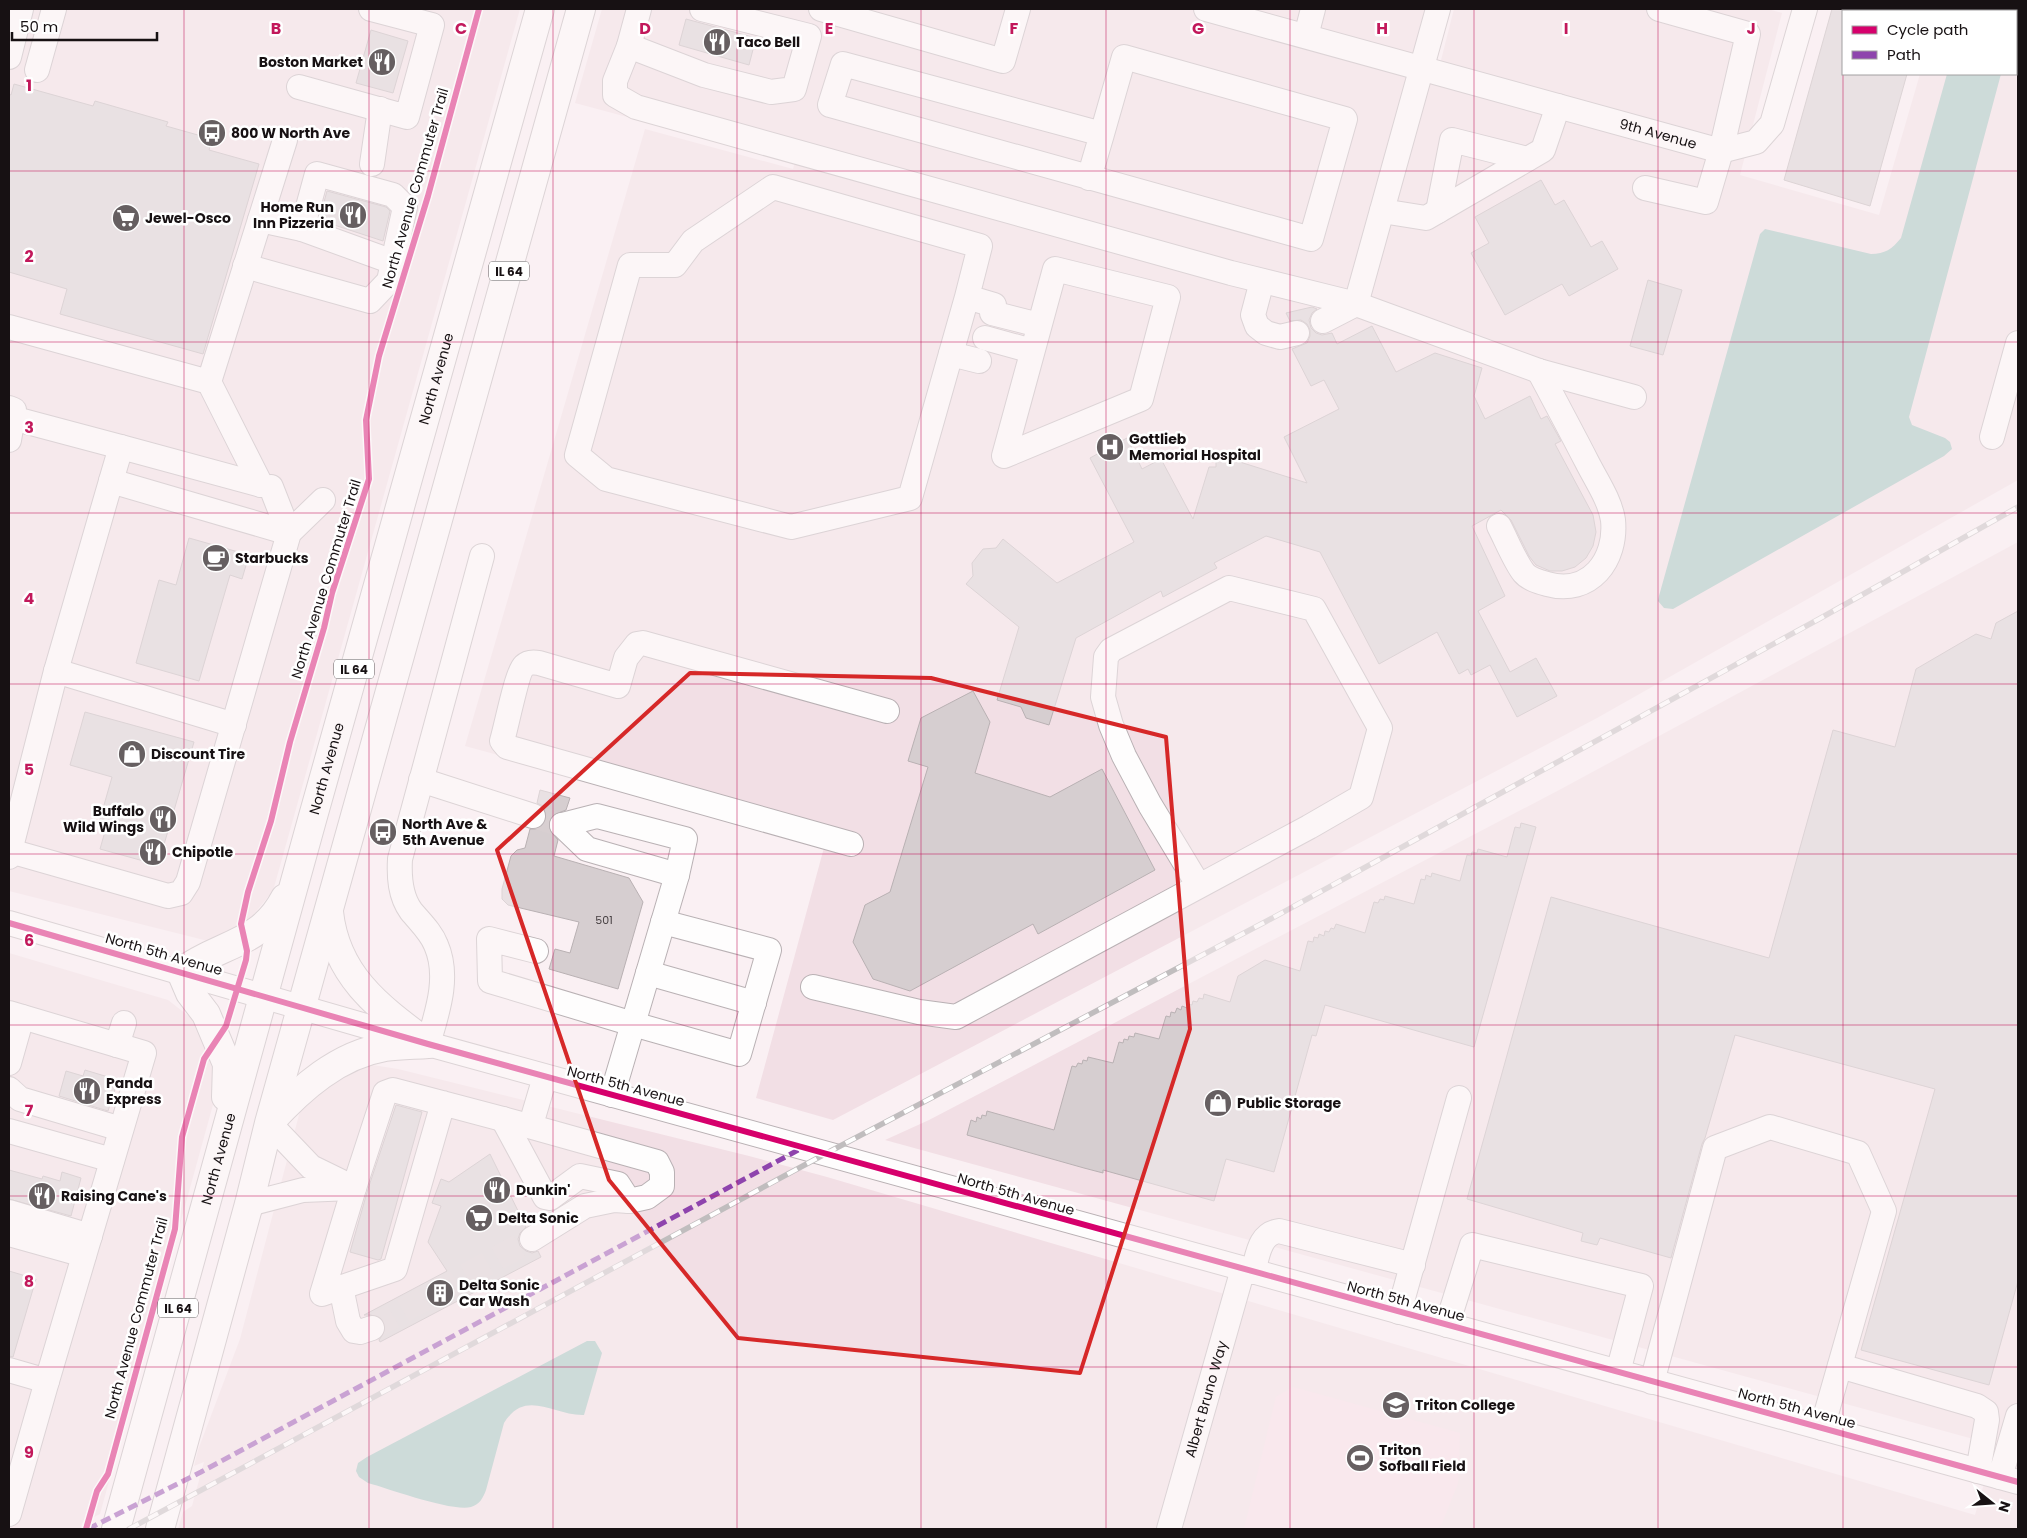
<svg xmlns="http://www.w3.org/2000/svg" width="2027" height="1538" viewBox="0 0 2027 1538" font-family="Poppins,sans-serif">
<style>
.built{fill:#f2dfe5}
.green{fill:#f9dde6}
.water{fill:#97c0ba}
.building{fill:#d6ced0;stroke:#b9b1b3}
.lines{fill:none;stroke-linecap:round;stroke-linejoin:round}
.minor-tunnel{stroke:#d8cfd1;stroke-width:24;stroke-dasharray:24 12;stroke-linecap:butt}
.minor-casing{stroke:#b9b1b4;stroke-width:26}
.major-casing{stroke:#b9b1b4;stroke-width:30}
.minor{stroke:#fefdfd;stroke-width:24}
.major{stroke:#fefdfd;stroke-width:28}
.rail-casing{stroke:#c0bdbe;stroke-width:5.5}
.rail{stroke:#fff;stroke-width:4;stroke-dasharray:11;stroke-linecap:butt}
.quiet{stroke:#8e44ad;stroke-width:5;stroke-dasharray:10 5;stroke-linecap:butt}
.cycleway-casing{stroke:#fff;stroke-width:9}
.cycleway{stroke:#d6006c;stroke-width:6}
.marked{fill:none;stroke:#d62828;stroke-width:4;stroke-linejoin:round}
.grid{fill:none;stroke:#c2185b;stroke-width:1;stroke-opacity:0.55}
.labels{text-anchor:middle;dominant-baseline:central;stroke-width:5;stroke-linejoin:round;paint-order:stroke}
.number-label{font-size:11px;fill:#474042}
.shield{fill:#fff;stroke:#5d585a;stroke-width:1}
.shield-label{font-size:12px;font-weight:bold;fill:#171113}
.poi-label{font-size:14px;font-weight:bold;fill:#171113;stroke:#fff;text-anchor:start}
.street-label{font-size:14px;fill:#171113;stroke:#fff}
.grid-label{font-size:16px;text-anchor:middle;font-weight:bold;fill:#c2185b;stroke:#fff;stroke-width:5;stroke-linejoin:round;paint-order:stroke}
</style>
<rect width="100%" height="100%" fill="#faf0f3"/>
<g class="built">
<path d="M9,9H520L273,891L248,921L216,943L9,891Z"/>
<path d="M602,9H1426L1435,84L1454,9H1768L1782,13L1740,175L1879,215L1920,74H2016V11H1938V9H2018V480L1597,718L833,1120L756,1098L825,844L465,746L645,129L793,169L795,162L575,103Z"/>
<path d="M2018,542V1529H178L183,1512L192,1506L204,1462L194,1466L198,1450L240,1339L300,1111L314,1091L366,1064L398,1069L749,1156L827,1177L1975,1515L1995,1445L885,1140L929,1120L1561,789Z"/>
<path d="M9,953L168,1000L204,1028L218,1062L214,1101L100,1514L82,1523L81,1529H9Z"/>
</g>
<path class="green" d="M1293,1387L1460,1433L1458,1483L1442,1523L1437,1529H1244L1276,1397Z"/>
<g class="water">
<path d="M1947,74H2001L1909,417L1912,425L1945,438L1950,442L1952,449L1944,456L1673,609L1664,608L1658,601L1659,596L1760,234L1765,229L1871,254C1885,254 1892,249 1901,238Z"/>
<path d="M587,1341H595L602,1353L584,1415C553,1416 526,1388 504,1423L486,1490C483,1498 480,1504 471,1507C452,1512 390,1489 368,1483L359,1477L356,1471L358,1463L367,1457Z"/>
</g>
<g class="building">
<path d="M1832,9H1843V74H1907L1870,206L1784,180Z"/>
<path d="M686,19L756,38L749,65L679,45Z"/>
<path d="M371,30L408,41L393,93L356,83Z"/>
<path d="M14,84L93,106L95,101L168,122L166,126L212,139L209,150L259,164L203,354L60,314L67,289L9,272V94L11,95Z"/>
<path d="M1541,180L1555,205L1564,200L1591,247L1602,241L1618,269L1569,296L1562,284L1505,315L1471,253L1489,243L1475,217Z"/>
<path d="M327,191L386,207L390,211L383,241L319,220Z"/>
<path d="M1648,280L1682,290L1663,355L1630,346Z"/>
<path d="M1312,307L1317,309L1312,313L1309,320L1311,328L1316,333L1322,335L1332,333L1337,344L1372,326L1396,372L1435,353L1482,368L1474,396L1485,419L1530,396L1541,419L1547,416L1561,441L1555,444L1593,515L1596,532L1593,546L1586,558L1575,567L1562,571H1550L1536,565L1529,556L1511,520L1501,510L1472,526L1505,596L1478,611L1510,672L1536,658L1557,696L1517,717L1490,665L1471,675L1468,669L1459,674L1437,632L1379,664L1320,552L1266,536L1214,563L1217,568L1163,597L1161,591L1076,638L1049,725L1026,718L1021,707L997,700L1019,627L966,584L973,576L972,563L983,549L996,548L1003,539L1057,583L1134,542L1090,458L1127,438L1142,469L1161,459L1193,519L1209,467H1216V459L1227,458L1307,483L1284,437L1339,409L1324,380L1311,386L1292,349L1307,343L1310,336V330L1307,324L1301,320L1290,321L1286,313Z"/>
<path d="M189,538L249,555L242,579L230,575L199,681L136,663L159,580L176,585Z"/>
<path d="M2018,611V1281L1989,1385L1861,1350L1935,1089L1735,1035L1705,1138L1702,1144L1671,1258L1600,1238L1597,1245L1581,1241L1583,1233L1467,1199L1551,897L1769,958L1833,730L1895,747L1916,669L1976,634L1991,639L1996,623Z"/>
<path d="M973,691L990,722L975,773L1050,797L1102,769L1155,870L1038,934L1033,924L910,991L873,979L853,942L865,905L890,892L928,767L908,761L921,718Z"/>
<path d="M85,712L194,742L158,865L100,849L106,828L98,826L112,777L70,765Z"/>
<path d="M540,790L570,798L566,810L553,815L549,821V829L558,840L554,856L629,878L643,902L618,989L549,969L555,949L570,953L579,922L508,905L502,899V889L511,856L517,850L525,848L530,829H536L542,826L546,821V813L543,806L537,803Z"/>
<path d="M1521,823L1536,827L1474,1047L1325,1005L1316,1036L1312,1035L1274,1172L1226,1159L1214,1201L1103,1170V1173L1084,1168L967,1135L971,1120L976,1122L977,1117L981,1119L982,1115L986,1116L987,1111L1054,1130L1072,1066L1076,1067L1078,1063L1082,1064L1083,1060L1087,1061L1088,1057L1113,1063L1119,1042L1123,1043L1124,1039L1128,1040L1129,1036L1134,1037L1135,1033L1159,1039L1166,1016L1170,1017L1171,1012L1175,1013L1177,1008L1181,1010L1182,1006L1187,1008L1188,1004L1192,1005L1193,1001L1197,1002L1199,998L1203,999L1204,994L1230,1002L1238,976L1265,960L1300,971L1308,941L1313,942L1314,937L1318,938L1319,934L1324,936L1325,931L1329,932L1331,928L1334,929L1336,924L1365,933L1374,902L1378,903L1380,899L1384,900L1385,896L1414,904L1421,879L1425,880L1426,875L1431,877L1432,873L1460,881L1467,855L1471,856L1472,852L1477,853L1478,849L1507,857L1515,827L1520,828Z"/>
<path d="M85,1070L118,1080L108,1111L59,1096L66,1071L83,1076Z"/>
<path d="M396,1105L422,1112L381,1259L378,1260L350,1252L368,1189Z"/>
<path d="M490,1154L526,1227L520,1233L518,1239L520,1246L526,1251L532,1253L538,1251L541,1257L380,1342L379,1340L385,1331V1323L381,1317L375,1315H364L447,1271L428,1242L441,1206L432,1203L441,1179L449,1182Z"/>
<path d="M9,1170L42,1179L43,1176L60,1181L62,1172L81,1178L71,1216L9,1199Z"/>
<path d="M9,1271L36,1279L13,1357L9,1356Z"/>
</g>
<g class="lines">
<g class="minor-tunnel">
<path d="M533,816L562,825"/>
<path d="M372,1328L532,1239"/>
</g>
<defs>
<g id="minor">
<path d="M639,9L629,46L615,81V95L636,107L1231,273L1356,304L1539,371L1634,397"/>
<path d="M821,9L1003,61L1018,9"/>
<path id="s1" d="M1206,9L1721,151L1756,142L1772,124L1805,9"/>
<path d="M1306,36L1313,9"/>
<path d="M629,46L704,75L771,92L794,89L809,36L702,9"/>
<path d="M9,57L21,9"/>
<path d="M37,70L54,9"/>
<path d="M299,87L407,117L432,25L371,9"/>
<path d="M372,164L380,109"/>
<path d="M1089,178L1102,134L843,64L830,105L1311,239L1345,119L1124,57L1102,134"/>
<path d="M1645,188L1706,202L1721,151L1748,34L1659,9"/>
<path d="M1382,211L1426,218L1543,150L1558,106"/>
<path d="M1438,211L1452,140L1527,159"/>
<path d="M302,229L393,262"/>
<path d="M245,266L370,301L389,281L405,207L393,195L317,174L302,229L260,220"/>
<path d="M1055,269L1168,297L1141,399L1004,456Z"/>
<path d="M1262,281L1253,315L1257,326L1266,333L1280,337L1297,333"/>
<path d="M967,297L910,498L791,527L606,479L577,455L630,265H675L693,241L773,187L980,246L967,297L994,305"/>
<path d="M992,313L1039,325"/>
<path d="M1323,321L1356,304L1438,9"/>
<path d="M9,327L209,382L261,485"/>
<path d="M985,338L1032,351"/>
<path d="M951,354L979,361"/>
<path d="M209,382L285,140"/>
<path d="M9,408L14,410L9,440"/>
<path d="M12,418L121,447"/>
<path d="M1992,437L2018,343"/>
<path d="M111,481L121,447L261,485"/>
<path d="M271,487L289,533"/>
<path d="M1499,526C1506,539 1515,562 1524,573C1529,579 1540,582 1547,584C1590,596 1617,560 1613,520C1610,500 1596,480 1587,462C1571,431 1555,401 1539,371"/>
<path d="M56,671L111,481L289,533"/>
<path d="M421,780L533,816"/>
<path d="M562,825L587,849L677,875L612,1095"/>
<path d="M562,825L597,816L685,839L677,875"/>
<path d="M851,844L507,747L502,741C506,728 517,672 524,666C528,662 534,662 539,663L618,686L626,658L637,644L643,643L887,711"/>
<path d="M10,851L56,671L234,725"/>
<path d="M9,857L10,851L168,896L181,893L188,882L289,533L323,500"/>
<path d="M9,923L428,1044L2018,1482"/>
<path d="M536,951L489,939L490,981L633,1024L739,1054L769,950L663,922"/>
<path d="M648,973L754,1003"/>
<path d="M813,987L919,1012L956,1017L1309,827L1361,797L1380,728L1314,609L1229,588L1111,650L1106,657L1103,697L1111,725L1124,756L1150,805L1199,886"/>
<path d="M9,1013L144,1053L47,1381L9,1370"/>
<path d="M428,1044C437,1013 450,977 436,945C431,932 420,922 411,911C400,896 399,877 400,859L482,556"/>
<path d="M117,1045L124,1023"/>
<path d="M9,1063L22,1017"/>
<path d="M9,1089L20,1099L121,1129"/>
<path d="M443,1103L395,1269L322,1294L354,1188L385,1093L393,1090L525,1125L532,1121L545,1077"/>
<path d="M503,1119L545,1197L550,1198L580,1176L618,1184L629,1201"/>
<path d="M269,1123L311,1167L354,1188"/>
<path d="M525,1125L657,1162L662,1172V1186L647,1197L629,1201L614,1200L585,1206L532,1239"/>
<path d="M9,1131L112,1160"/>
<path d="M249,1204L303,1190L352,1188"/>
<path d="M9,1212L90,1236"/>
<path d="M9,1234L84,1255"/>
<path d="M1253,1272C1258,1255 1259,1234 1279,1231L1413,1265"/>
<path d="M341,1287L348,1321L354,1331L360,1332L372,1328"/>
<path d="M1399,1312L1459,1098"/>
<path d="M1447,1325L1472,1245L1641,1286L1618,1372"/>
<path d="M1840,1366L1977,1406L1986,1412L1987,1420L1978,1471"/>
<path d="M1652,1382L1715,1148L1770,1127L1858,1153L1884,1211L1822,1428"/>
<path d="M2000,1477L2018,1416"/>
<path d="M9,1514L47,1381"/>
<path id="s2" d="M1169,1529L1243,1269"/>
</g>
<g id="major">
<path d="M329,912C336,977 380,1008 428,1044"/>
<path d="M226,1097L227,1064L206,1014L190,993L181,972C219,943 260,946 285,898"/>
<path d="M270,1122C301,1088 338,1055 385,1047C399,1045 414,1045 428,1044"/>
<path id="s3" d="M116,1529L312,820L540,9"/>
<path d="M160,1529L249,1204L269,1123L581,9"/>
</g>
</defs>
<use href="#minor" class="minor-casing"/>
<use href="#major" class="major-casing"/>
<use href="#minor" class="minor"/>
<use href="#major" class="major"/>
<defs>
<path id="rail" d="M129,1529L825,1154L1265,922L1819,619L2018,507"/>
</defs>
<use href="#rail" class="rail-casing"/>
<use href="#rail" class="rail"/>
<path class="quiet" d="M88,1529L201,1472L802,1148"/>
<defs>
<g id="cycleway">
<path d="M9,923L428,1044L2018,1482"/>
<path d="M86,1529L97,1491L108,1474L175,1229L182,1137L204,1059L226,1026L246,960L247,951L241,924L248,892L271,821L290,742L324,628L332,593L369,479L366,420L379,356L428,196L479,9"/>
</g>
</defs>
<use href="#cycleway" class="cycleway-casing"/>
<use href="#cycleway" class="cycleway"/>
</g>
<path d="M0 0H2027V1538H0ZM690,673L931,678L1166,737L1190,1029L1080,1373L738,1338L609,1180L497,850Z" fill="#faf0f3" fill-opacity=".55" fill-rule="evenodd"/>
<path class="marked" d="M690,673L931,678L1166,737L1190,1029L1080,1373L738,1338L609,1180L497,850Z"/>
<path class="grid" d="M184,9V1529M369,9V1529M553,9V1529M737,9V1529M921,9V1529M1106,9V1529M1290,9V1529M1474,9V1529M1658,9V1529M1843,9V1529M9,171H2018M9,342H2018M9,513H2018M9,684H2018M9,854H2018M9,1025H2018M9,1196H2018M9,1367H2018"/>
<defs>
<symbol id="restaurant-disc" viewBox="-11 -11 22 22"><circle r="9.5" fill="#665f61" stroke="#fff"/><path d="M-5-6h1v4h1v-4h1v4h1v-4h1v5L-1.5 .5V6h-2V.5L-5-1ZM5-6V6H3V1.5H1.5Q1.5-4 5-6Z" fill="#fff"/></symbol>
<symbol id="bus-disc" viewBox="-11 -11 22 22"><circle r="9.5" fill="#665f61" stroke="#fff"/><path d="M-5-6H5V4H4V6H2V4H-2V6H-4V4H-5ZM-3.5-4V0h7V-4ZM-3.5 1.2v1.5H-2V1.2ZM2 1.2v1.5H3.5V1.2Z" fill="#fff"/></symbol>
<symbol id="supermarket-disc" viewBox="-11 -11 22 22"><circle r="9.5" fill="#665f61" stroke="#fff"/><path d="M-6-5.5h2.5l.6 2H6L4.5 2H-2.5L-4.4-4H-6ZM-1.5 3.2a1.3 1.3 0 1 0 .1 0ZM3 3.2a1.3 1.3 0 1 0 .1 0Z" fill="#fff"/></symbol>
<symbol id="hospital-disc" viewBox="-11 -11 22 22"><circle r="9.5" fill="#665f61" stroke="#fff"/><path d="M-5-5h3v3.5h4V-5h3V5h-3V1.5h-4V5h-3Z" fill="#fff"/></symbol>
<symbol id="cafe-disc" viewBox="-11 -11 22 22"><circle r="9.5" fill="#665f61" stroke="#fff"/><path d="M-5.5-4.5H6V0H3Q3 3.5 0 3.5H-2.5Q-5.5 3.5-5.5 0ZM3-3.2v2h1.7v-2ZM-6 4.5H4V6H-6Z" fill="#fff"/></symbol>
<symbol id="shop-disc" viewBox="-11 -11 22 22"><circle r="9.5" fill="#665f61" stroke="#fff"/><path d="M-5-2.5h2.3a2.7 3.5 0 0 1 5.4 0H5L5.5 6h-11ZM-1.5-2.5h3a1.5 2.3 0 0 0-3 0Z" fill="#fff"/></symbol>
<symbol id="building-disc" viewBox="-11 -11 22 22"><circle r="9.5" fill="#665f61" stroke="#fff"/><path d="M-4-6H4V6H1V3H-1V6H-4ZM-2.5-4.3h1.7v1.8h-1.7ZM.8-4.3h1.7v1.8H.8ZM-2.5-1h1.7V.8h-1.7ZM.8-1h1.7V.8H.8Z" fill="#fff"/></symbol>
<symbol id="university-disc" viewBox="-11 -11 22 22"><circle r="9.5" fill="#665f61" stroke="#fff"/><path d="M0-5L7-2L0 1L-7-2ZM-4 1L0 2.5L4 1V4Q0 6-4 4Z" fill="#fff"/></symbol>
<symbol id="stadium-disc" viewBox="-11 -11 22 22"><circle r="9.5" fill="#665f61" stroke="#fff"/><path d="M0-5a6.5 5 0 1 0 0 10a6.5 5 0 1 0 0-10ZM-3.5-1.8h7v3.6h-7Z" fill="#fff"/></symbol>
</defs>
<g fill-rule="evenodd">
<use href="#restaurant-disc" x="701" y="26" width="32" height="32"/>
<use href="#restaurant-disc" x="366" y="46" width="32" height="32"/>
<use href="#bus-disc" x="196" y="117" width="32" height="32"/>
<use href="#restaurant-disc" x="337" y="199" width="32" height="32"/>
<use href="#supermarket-disc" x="110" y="202" width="32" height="32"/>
<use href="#hospital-disc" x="1094" y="431" width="32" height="32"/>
<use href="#cafe-disc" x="200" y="542" width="32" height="32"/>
<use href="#shop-disc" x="116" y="738" width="32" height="32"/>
<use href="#restaurant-disc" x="147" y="803" width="32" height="32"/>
<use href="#bus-disc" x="367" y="816" width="32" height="32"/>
<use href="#restaurant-disc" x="137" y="836" width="32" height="32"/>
<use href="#restaurant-disc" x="71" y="1075" width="32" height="32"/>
<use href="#shop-disc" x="1202" y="1087" width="32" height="32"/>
<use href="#restaurant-disc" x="481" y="1174" width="32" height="32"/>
<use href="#restaurant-disc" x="26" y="1180" width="32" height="32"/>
<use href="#supermarket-disc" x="463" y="1202" width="32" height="32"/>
<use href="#building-disc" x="424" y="1277" width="32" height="32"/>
<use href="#university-disc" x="1380" y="1389" width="32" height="32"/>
<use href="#stadium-disc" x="1344" y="1442" width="32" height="32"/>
</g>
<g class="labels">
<g class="number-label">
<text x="604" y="920">501</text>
</g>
<g class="shield">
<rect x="489" y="261.5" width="40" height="19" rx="4"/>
<rect x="334" y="659.5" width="40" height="19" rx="4"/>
<rect x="158" y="1298.5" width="40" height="19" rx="4"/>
</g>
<g class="shield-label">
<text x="509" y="271">IL 64</text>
<text x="354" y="669">IL 64</text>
<text x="178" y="1308">IL 64</text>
</g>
<g class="poi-label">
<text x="736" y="42">Taco Bell</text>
<text x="363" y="62" text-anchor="end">Boston Market</text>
<text x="231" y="133">800 W North Ave</text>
<text x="334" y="207" text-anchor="end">Home Run<tspan x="334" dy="16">Inn Pizzeria</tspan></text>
<text x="145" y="218">Jewel-Osco</text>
<text x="1129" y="439">Gottlieb<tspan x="1129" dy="16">Memorial Hospital</tspan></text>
<text x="235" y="558">Starbucks</text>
<text x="151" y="754">Discount Tire</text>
<text x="144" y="811" text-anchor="end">Buffalo<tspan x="144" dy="16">Wild Wings</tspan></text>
<text x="402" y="824">North Ave &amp;<tspan x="402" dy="16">5th Avenue</tspan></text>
<text x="172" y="852">Chipotle</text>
<text x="106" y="1083">Panda<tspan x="106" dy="16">Express</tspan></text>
<text x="1237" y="1103">Public Storage</text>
<text x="516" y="1190">Dunkin'</text>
<text x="61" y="1196">Raising Cane's</text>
<text x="498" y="1218">Delta Sonic</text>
<text x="459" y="1285">Delta Sonic<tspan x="459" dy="16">Car Wash</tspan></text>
<text x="1415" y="1405">Triton College</text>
<text x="1379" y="1450">Triton<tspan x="1379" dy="16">Sofball Field</tspan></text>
</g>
<g class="street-label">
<text stroke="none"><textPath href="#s1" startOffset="469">9th Avenue</textPath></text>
<text transform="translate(415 188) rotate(-74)">North Avenue Commuter Trail</text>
<text stroke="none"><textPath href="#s3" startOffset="1194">North Avenue</textPath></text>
<text transform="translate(326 579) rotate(-73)">North Avenue Commuter Trail</text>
<text stroke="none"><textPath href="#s3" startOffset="789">North Avenue</textPath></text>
<text transform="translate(164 954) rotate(16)">North 5th Avenue</text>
<text transform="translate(626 1086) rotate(15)">North 5th Avenue</text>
<text stroke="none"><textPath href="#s3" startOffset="384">North Avenue</textPath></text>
<text transform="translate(1016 1194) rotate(16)">North 5th Avenue</text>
<text transform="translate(1406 1301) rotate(15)">North 5th Avenue</text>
<text transform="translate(136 1318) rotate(-75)">North Avenue Commuter Trail</text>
<text stroke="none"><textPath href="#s2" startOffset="135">Albert Bruno Way</textPath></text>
<text transform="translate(1797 1408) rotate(15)">North 5th Avenue</text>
</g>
</g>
<g class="grid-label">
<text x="276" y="34">B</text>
<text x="461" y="34">C</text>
<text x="645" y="34">D</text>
<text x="829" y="34">E</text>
<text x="1014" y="34">F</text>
<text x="1198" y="34">G</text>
<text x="1382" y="34">H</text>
<text x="1566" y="34">I</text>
<text x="1751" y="34">J</text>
<text x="29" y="91">1</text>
<text x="29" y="262">2</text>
<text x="29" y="433">3</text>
<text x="29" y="604">4</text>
<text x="29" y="775">5</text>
<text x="29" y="946">6</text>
<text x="29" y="1116">7</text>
<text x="29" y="1287">8</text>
<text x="29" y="1458">9</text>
</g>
<rect width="2027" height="1538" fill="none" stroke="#171113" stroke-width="20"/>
<rect x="1842" y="10" width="175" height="65" fill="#ffffff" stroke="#a2a0a1"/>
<rect x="1852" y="26" width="25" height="8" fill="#d6006c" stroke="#a2a0a1"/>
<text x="1887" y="35" font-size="15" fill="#171113">Cycle path</text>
<rect x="1852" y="51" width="25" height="8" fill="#8e44ad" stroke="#a2a0a1"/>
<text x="1887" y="60" font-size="15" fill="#171113">Path</text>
<g transform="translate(1992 1503) rotate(107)" stroke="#ffffff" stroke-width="4" paint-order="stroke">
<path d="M0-4L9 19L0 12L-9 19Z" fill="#171113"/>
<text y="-8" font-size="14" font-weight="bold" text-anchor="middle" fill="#171113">N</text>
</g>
<path d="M12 32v8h145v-8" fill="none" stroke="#171113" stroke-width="2.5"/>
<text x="20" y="32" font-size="15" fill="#171113" stroke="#ffffff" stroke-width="4" paint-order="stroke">50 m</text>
</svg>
